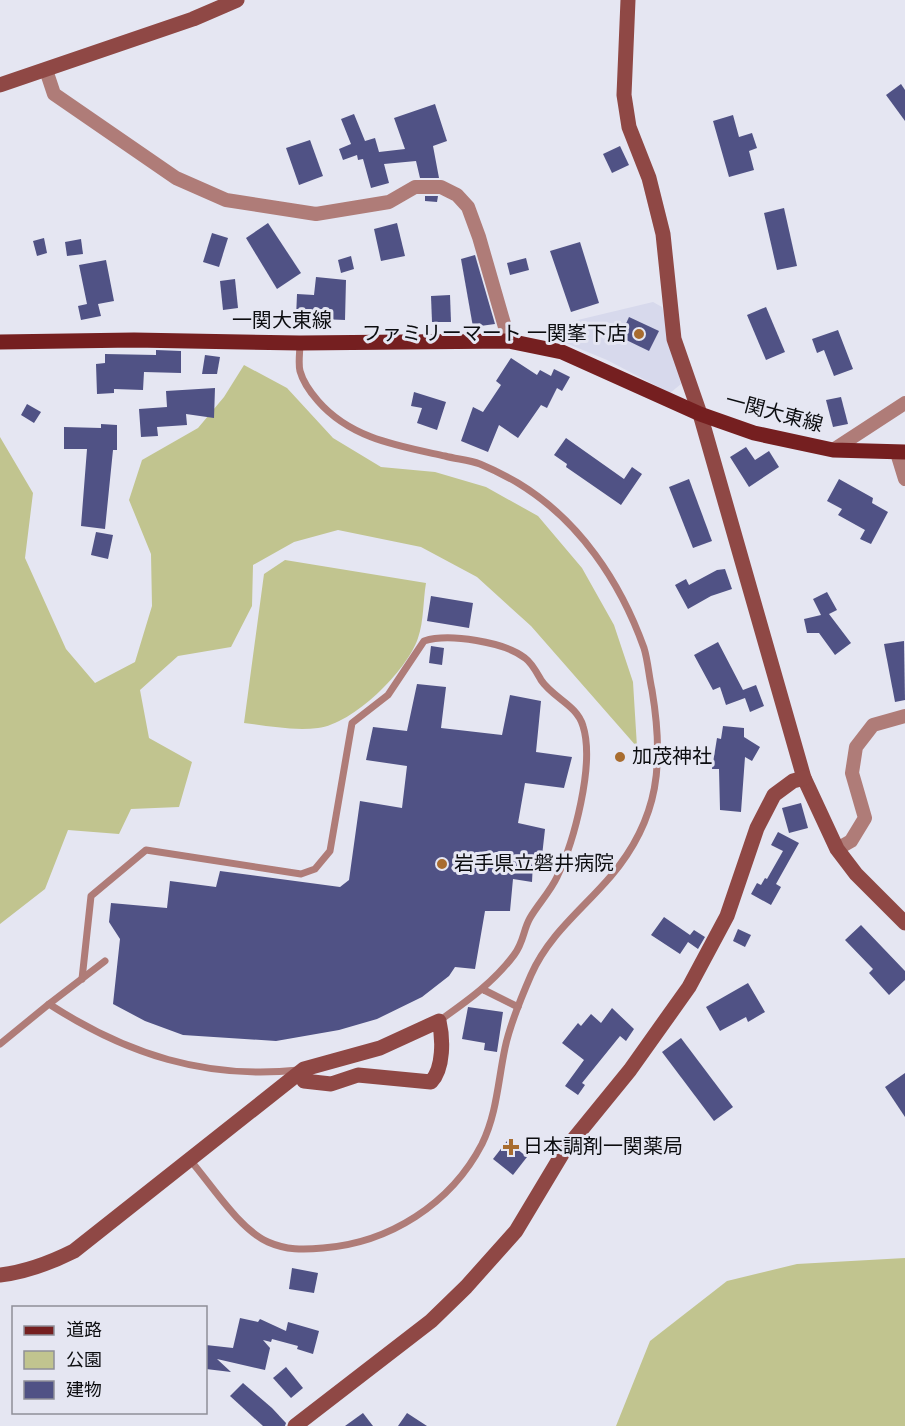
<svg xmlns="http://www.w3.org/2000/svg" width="905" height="1426" viewBox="0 0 905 1426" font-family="'Varela Round','Noto Sans JP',sans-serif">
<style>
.built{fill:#d7d9ec}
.green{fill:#c1c48f}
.building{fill:#505285}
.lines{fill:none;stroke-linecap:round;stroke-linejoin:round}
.lane{stroke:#af7c78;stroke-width:7}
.street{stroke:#af7c78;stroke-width:14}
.secondary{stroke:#8f4845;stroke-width:15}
.primary{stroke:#751f20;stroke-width:15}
.poi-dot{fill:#a86c2f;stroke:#e5e6f2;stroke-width:2}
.labels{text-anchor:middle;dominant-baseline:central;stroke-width:6;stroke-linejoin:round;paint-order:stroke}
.street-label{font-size:20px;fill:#0c0d10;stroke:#e5e6f2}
.poi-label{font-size:20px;fill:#0c0d10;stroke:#e5e6f2;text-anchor:start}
</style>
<rect width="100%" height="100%" fill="#e5e6f2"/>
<path class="built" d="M653,302L662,307L681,384L670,393L607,360L561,341V324Z"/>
<g class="green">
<path d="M244,365L287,388L333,438L381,467L435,472L486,487L538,516L582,568L614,625L633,682L637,747L531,626L477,577L421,547L338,530L294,542L253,565L252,606L231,647L178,656L140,690L149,738L192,762L179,807L131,809L119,834L68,830L45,889L0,924V437L33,493L25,558L66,649L95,683L135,662L152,606L151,554L129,500L142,460L198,428L224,397Z"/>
<path d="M285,560L426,583C423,600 424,621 418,638C407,671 353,724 318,728C294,731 268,726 244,723L264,574Z"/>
<path d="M905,1258V1426H616L650,1341L727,1281L797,1264Z"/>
</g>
<g class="building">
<path d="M901,84L905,90V121L886,95Z"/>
<path d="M435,104L447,141L433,146L439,178H420L416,161L384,164L389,183L371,188L363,159L358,160L357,155L343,160L339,149L351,144L341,119L354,114L365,141L375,138L379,152L405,149L394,118Z"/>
<path d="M733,115L739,137L752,133L757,148L749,151L754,170L729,177L713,121Z"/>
<path d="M310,140L323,176L299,185L286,148Z"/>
<path d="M620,146L629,165L612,173L603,154Z"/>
<path d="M425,196H438L437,202L425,201Z"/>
<path d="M784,208L797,266L777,270L764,213Z"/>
<path d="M268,223L301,273L277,289L246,238Z"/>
<path d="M397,223L405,256L381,261L374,229Z"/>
<path d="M212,233L228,238L219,267L203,262Z"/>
<path d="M44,238L47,253L37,256L33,241Z"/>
<path d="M81,239L83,254L67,256L65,242Z"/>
<path d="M580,242L599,303L571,312L550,251Z"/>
<path d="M475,255L495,324L473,327L461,259Z"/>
<path d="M351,256L354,269L341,273L338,260Z"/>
<path d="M526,258L529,270L510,275L507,263Z"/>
<path d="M106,260L114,301L98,304L101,316L81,320L78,306L87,304L79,265Z"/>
<path d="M316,277L346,280L345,320L296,318L297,294L314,295Z"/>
<path d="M235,279L238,308L223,310L220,281Z"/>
<path d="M450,295L451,322H432L431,296Z"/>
<path d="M766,307L785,352L766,360L747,315Z"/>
<path d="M629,317L659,331L649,351L620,337Z"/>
<path d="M838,330L853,369L834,376L824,350L817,353L812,339Z"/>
<path d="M156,350L181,351V373L144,372L143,390L114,389V393L97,394L96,364L105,363V354L156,355Z"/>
<path d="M205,355L220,357L217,374H202Z"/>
<path d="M511,358L537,375L540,370L551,376L554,369L570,377L562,391L557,388L547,408L541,405L518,438L499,425L488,452L461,441L473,407L483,412L501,385L496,381Z"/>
<path d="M215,388L214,418L186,414L187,425L157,427L158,436L141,437L139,409L167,407L166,391Z"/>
<path d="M414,392L446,402L437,430L417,423L422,408L411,406Z"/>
<path d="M841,397L848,424L833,427L826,400Z"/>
<path d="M27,404L41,412L34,423L21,415Z"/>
<path d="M101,424L117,425V450H113L105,529L81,526L87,449H64V427L101,428Z"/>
<path d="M566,438L624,479L632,467L642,474L621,505L566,467L567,464L554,455Z"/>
<path d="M746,447L755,460L769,451L779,467L749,487L730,457Z"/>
<path d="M689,479L712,541L693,548L669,487Z"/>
<path d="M839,479L873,498L872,503L888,512L871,544L860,539L865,530L838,515L842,509L827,501Z"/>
<path d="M96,532L113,535L108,559L91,555Z"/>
<path d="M725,569L732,589L711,596L688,609L675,585L686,579L689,585L717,570Z"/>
<path d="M827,592L837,610L829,614L851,643L835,655L819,633H807L804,619L821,615L813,599Z"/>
<path d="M431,596L473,603L469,628L427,621Z"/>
<path d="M904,641L905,700L895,702L884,644Z"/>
<path d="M718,642L743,690L756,685L764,706L750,712L745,698L726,705L720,687L713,690L694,655Z"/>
<path d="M431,646L444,648L442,665L429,663Z"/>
<path d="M417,684L446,687L441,728L502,735L510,695L541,701L536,752L572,757L564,788L525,783L518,823L545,829L541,865L533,862L532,882L513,879L510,911H485L475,969L455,967L449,976L422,997L377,1019L339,1030L276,1041L183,1035L145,1021L113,1004L120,939L109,922L111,903L167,908L170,881L216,887L220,871L340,887L349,880L360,801L402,808L407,766L366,760L373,727L407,731Z"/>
<path d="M723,726L744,728V737L760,747L752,761L745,757L741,812L720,810L719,769H712L717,738L721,739Z"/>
<path d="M801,803L808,828L789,833L782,808Z"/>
<path d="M778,832L799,843L776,884L781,887L771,905L751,894L757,883L761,885L765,878L767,879L783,851L771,845Z"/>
<path d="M664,917L690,935L694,930L705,937L698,949L688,942L680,954L651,935Z"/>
<path d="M861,925L905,971V980L889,995L869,973L873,969L845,940Z"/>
<path d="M738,929L751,935L745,947L733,941Z"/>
<path d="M748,983L765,1012L748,1022L746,1017L720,1031L706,1007Z"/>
<path d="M468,1007L503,1012L497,1052L484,1050L485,1043L462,1039Z"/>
<path d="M612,1008L634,1029L626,1041L620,1036L582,1083L585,1085L578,1095L565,1086L584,1060L562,1043L578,1023L581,1026L591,1014L601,1023Z"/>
<path d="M681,1038L733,1107L714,1121L662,1052Z"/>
<path d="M905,1073V1117L885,1087Z"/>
<path d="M507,1141L527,1157L513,1175L493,1159Z"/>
<path d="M292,1268L318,1273L314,1293L289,1289Z"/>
<path d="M240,1318L258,1322L260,1319L286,1331L288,1322L319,1331L313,1354L297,1349L298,1346L272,1339L271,1342L263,1340L270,1348L265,1370L217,1359L231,1372L206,1369V1345L233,1348Z"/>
<path d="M286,1367L303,1388L291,1398L273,1378Z"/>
<path d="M243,1383L272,1408L286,1423L285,1426H263L230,1396Z"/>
<path d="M363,1413L373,1426H345Z"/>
<path d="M407,1413L427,1426H398Z"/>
</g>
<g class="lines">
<g class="lane">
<path d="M82,979L91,896L146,850L301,874L315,869L330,851L352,723L388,695L424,641C449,633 505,642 525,658C532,663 537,673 541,680C553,698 577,705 583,726C595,764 574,842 557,877C550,892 538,904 530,918C523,930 524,942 514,955C493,983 467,1001 439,1021"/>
<path d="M484,990L518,1007"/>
<path d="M49,1004L105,961"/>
<path d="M0,1044L49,1004C126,1054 206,1080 299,1070"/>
<path d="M190,1160C211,1184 239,1229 268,1242C286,1250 303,1250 323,1248C389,1243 451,1204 482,1144C497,1113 498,1081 505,1048C510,1024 521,998 531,975C549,934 583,909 611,876C660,818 664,762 652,690C649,677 648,661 644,648C620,581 579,520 518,483C506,476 492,469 480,464C469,460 456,459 445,456C399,446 351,439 318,401C311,393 303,382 300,371C298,363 300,352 300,343"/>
</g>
<g class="street">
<path d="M46,70L54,94L176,178L226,200L316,214L389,202L415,187H441L457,195L468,207L479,237L509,341"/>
<path d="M833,450L905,403"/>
<path d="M897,453L905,479"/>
<path d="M837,849L851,841L865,818L852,773L856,747L873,725L905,716"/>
</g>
<g class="secondary">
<path d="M628,0L624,95L629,127L649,178L663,234L674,339L700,414L804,778L837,849L856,874L905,923"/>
<path d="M0,85L193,19L237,0"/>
<path d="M0,1275C27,1272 50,1263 74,1251L304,1069L380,1048L439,1021C443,1038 444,1068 431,1082L358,1075L331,1084L304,1081V1069"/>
<path d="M295,1426L431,1321L466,1287L516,1231L564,1151L630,1070L689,987L727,916L757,828L774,795L793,781L804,778"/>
</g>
<path class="primary" d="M0,342L134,340L300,343L509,341L562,352L700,414L754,433L833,450L905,452"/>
</g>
<g class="poi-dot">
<circle cx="639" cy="334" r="6"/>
<circle cx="620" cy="757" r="6"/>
<circle cx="442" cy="864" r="6"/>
<path d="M508 1138h6v6h6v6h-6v6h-6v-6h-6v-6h6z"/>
</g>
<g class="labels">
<g class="street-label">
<text x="282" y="321">一関大東線</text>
<text transform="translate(774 413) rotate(15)">一関大東線</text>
</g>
<g class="poi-label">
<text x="627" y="334" text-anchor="end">ファミリーマート 一関峯下店</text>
<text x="632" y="757">加茂神社</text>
<text x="454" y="864">岩手県立磐井病院</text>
<text x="523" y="1147">日本調剤一関薬局</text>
</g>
</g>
<rect x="12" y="1306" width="195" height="108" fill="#e5e6f2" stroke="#8e8f98" stroke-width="1.5"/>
<rect x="24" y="1326" width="30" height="9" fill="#751f20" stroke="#8e8f98" stroke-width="1.5"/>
<text x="66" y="1336" font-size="18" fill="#0c0d10">道路</text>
<rect x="24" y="1351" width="30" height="18" fill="#c1c48f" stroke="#8e8f98" stroke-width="1.5"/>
<text x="66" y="1366" font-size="18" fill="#0c0d10">公園</text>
<rect x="24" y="1381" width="30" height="18" fill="#505285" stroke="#8e8f98" stroke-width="1.5"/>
<text x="66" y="1396" font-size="18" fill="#0c0d10">建物</text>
</svg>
